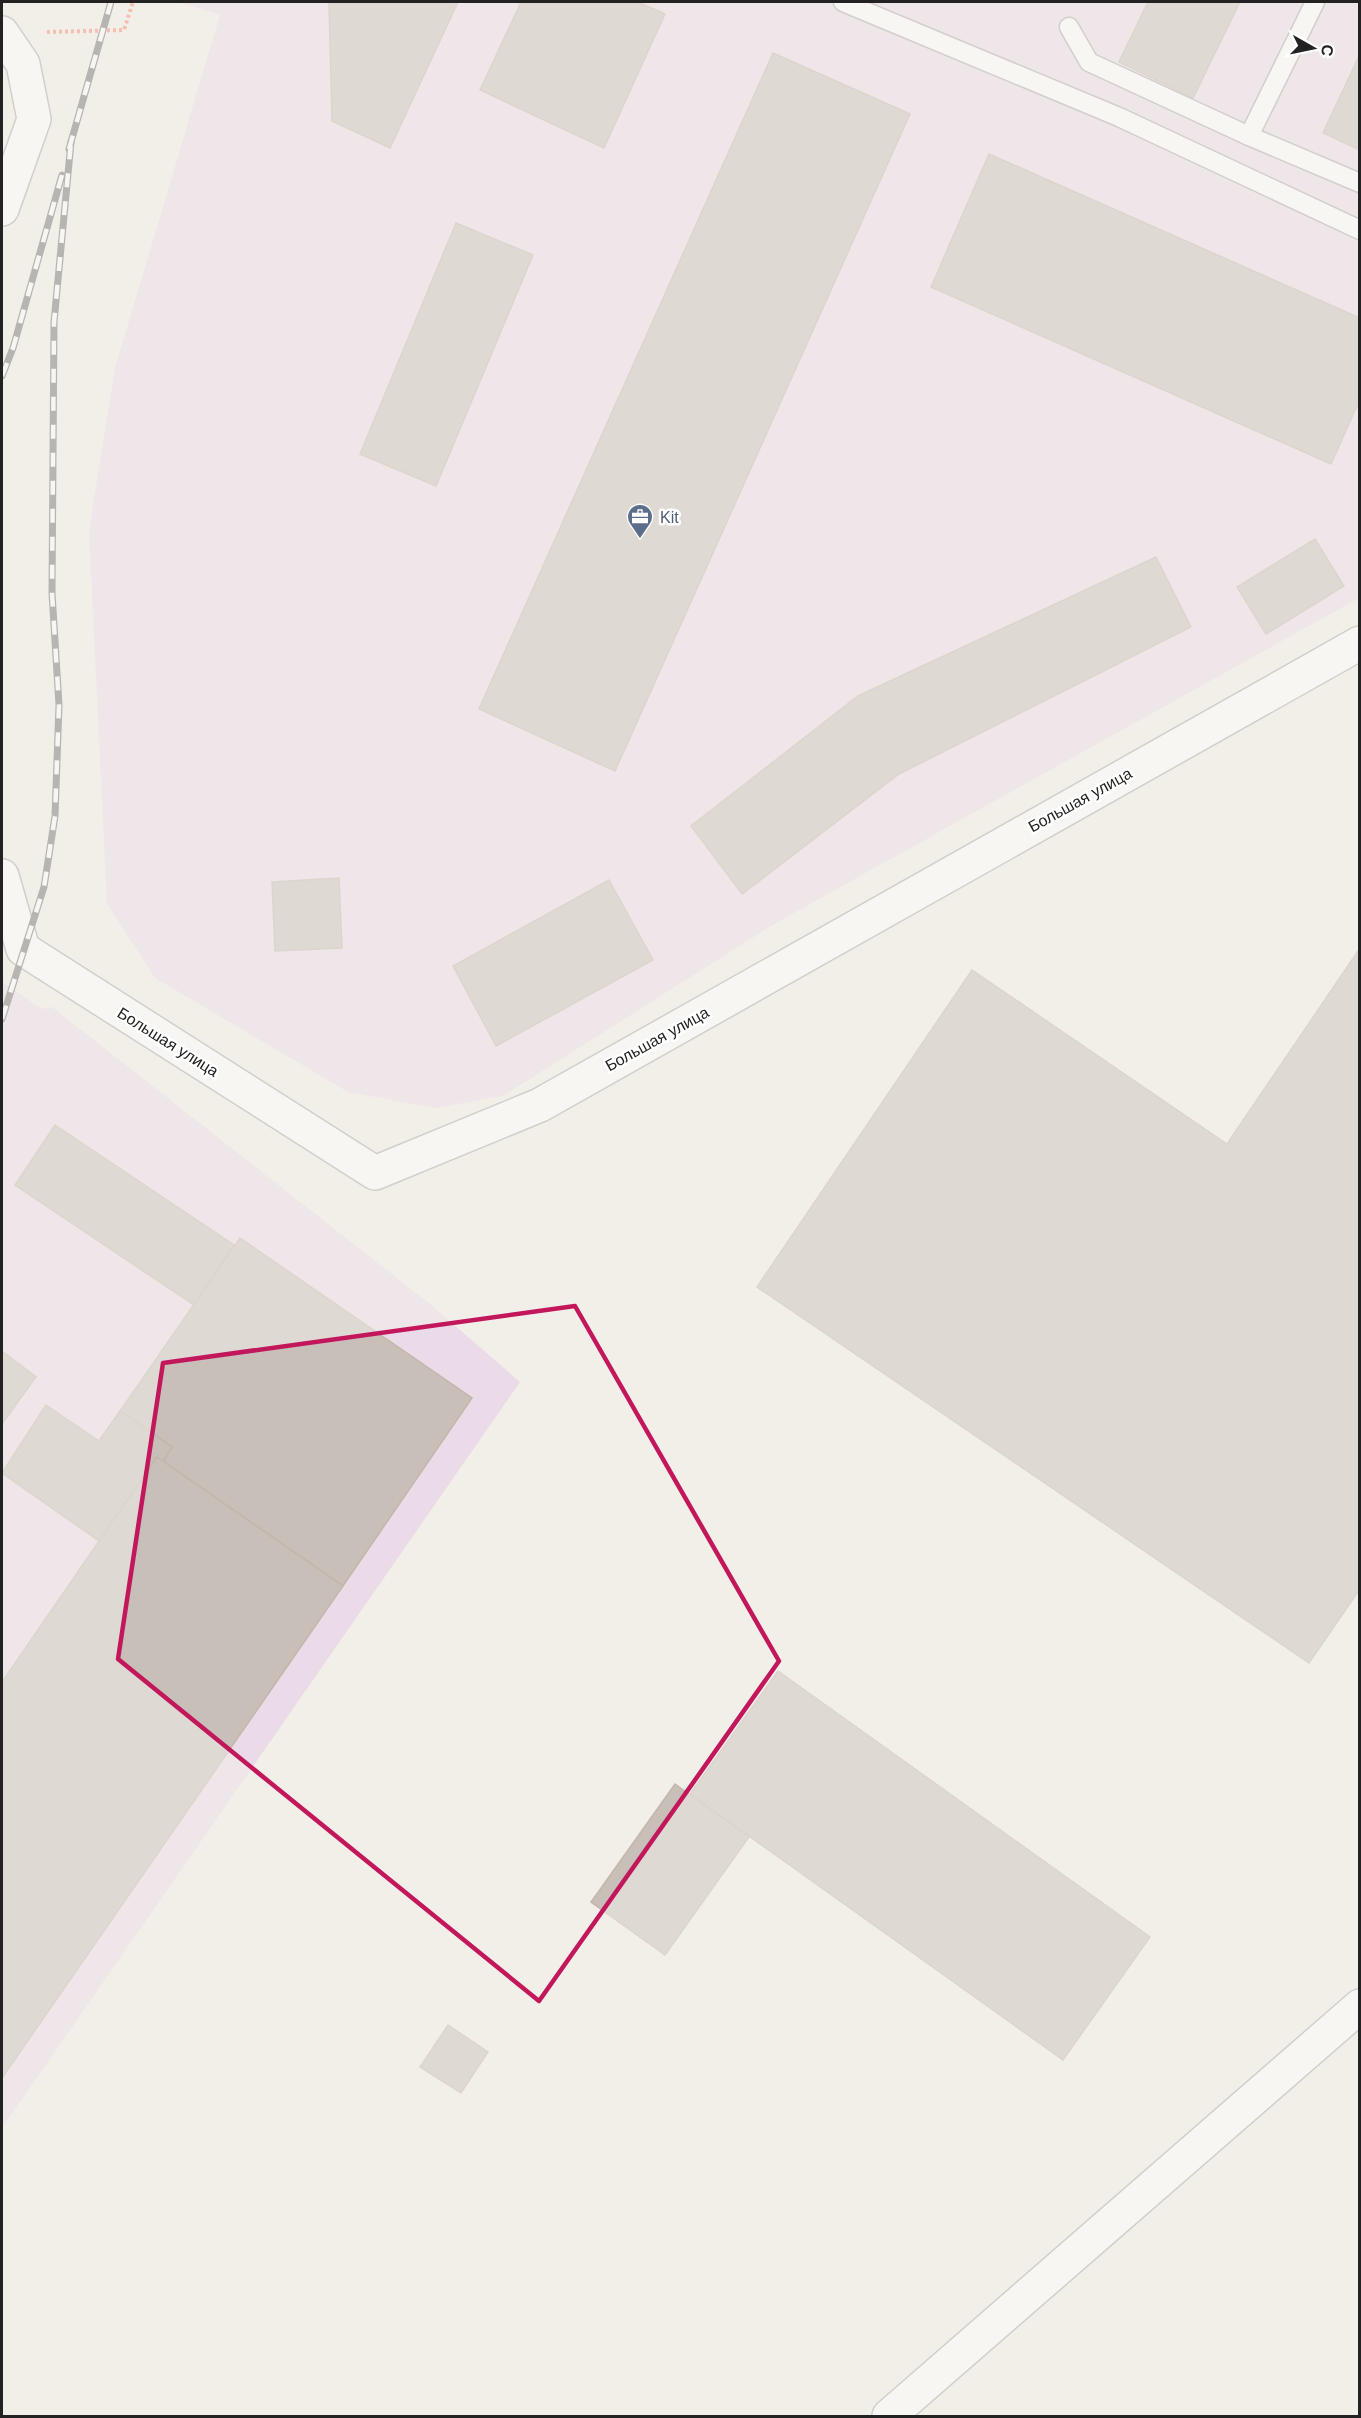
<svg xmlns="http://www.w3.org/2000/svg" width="1361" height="2418" viewBox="0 0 1361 2418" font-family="Helvetica,sans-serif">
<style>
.industrial{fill:#ebdbe8}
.building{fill:#c7bfb8;stroke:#c4b6ab;stroke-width:1.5}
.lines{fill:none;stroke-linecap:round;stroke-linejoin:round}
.service-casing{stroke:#a9a9a9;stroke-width:21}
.minor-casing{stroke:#a9a9a9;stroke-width:36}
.path{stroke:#fa8072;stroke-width:4;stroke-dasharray:3 3;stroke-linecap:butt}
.service{stroke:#fff;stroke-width:18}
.minor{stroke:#fff;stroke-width:33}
.rail-casing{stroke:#707070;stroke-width:7}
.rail{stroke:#fff;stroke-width:4.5;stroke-dasharray:14;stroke-linecap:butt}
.marked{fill:none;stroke:#c2185b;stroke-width:4.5;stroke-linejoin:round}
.labels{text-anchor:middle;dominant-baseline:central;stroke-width:5;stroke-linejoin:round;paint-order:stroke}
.service-label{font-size:16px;fill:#4e5e75;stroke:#fff;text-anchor:start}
.street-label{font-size:16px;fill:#222;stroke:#fff}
</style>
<rect width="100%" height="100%" fill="#f2efe9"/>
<g class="industrial">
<path d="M178,2H1359V598L776,923L503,1096L435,1108L348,1092L155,978L107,904L89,531L115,368L220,15Z"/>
<path d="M2,982L42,1009L52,1007L430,1304L520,1382L2,2128Z"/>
</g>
<g class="building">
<path d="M329,2H458L390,148L332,121Z"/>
<path d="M521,2H638L665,14L604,148L480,90Z"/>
<path d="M1148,2H1240L1193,98L1119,62Z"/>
<path d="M773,53L910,114L615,771L479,709Z"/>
<path d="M1360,54V150L1323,133Z"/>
<path d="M989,154L1360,318V399L1331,464L931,287Z"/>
<path d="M456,223L533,255L436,486L360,454Z"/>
<path d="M1315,539L1344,586L1266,634L1237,587Z"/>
<path d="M1156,557L1191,627L899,774L742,894L691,826L858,696Z"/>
<path d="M339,878L342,948L275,951L272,882Z"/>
<path d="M609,880L653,960L496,1046L453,966Z"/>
<path d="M1360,948V1589L1309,1663L757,1287L972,970L1227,1144Z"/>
<path d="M55,1125L234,1245L194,1305L15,1185Z"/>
<path d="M240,1238L472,1398L343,1586L163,1461L172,1447L120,1411Z"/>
<path d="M2,1351L36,1377L2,1424Z"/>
<path d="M46,1405L99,1441L120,1411L172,1447L163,1461L157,1457L99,1541L2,1473Z"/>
<path d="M157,1457L343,1586L2,2078V1682Z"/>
<path d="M778,1671L1150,1937L1063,2060L690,1794Z"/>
<path d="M675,1784L749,1837L665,1955L591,1902Z"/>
<path d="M448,2025L488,2052L461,2093L420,2067Z"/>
</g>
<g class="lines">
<defs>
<g id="service">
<path d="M843,2L1119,117L1360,230"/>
<path d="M1069,27L1089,62L1249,136L1360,183"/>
<path d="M1249,136L1315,2"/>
</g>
<g id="minor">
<path d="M2,33L23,64L34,119L2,209"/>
<path d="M2,876L23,949L375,1173L540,1105L1360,643"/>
<path d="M889,2416L1360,2006"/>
</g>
</defs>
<use href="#service" class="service-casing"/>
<use href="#minor" class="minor-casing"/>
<path class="path" d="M47,32L124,30L133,2"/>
<use href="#service" class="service"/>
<use href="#minor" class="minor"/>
<defs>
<g id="rail">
<path d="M69,149L111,2"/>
<path d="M2,376L13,348L62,175"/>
<path d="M2,1019L44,887L55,816L59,705L52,593L54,322L71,142"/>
</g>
</defs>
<use href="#rail" class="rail-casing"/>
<use href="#rail" class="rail"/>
</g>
<path d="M0 0H1361V2418H0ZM575,1306L779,1661L539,2001L118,1659L163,1363Z" fill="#f2efe9" fill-opacity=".55" fill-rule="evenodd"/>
<path class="marked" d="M575,1306L779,1661L539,2001L118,1659L163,1363Z"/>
<defs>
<symbol id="office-pin" viewBox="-11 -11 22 30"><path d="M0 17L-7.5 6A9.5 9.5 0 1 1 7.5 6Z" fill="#5c6f8a" stroke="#fff"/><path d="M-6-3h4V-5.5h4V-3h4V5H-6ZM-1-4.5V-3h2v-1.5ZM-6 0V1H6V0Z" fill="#fff"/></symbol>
</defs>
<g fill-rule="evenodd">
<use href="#office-pin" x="625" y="502" width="30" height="40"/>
</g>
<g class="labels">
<g class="service-label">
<text x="660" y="517">Kit</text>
</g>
<g class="street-label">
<text transform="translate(1080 800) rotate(-29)">Большая улица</text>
<text transform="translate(657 1039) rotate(-29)">Большая улица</text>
<text transform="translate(168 1042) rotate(32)">Большая улица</text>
</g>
</g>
<rect width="1361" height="2418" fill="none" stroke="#222222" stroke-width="6"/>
<g transform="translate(1313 48) rotate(99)" stroke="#ffffff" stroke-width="4.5" paint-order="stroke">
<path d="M0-4.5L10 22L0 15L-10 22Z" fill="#222222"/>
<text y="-9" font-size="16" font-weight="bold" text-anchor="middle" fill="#222222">С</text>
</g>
</svg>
